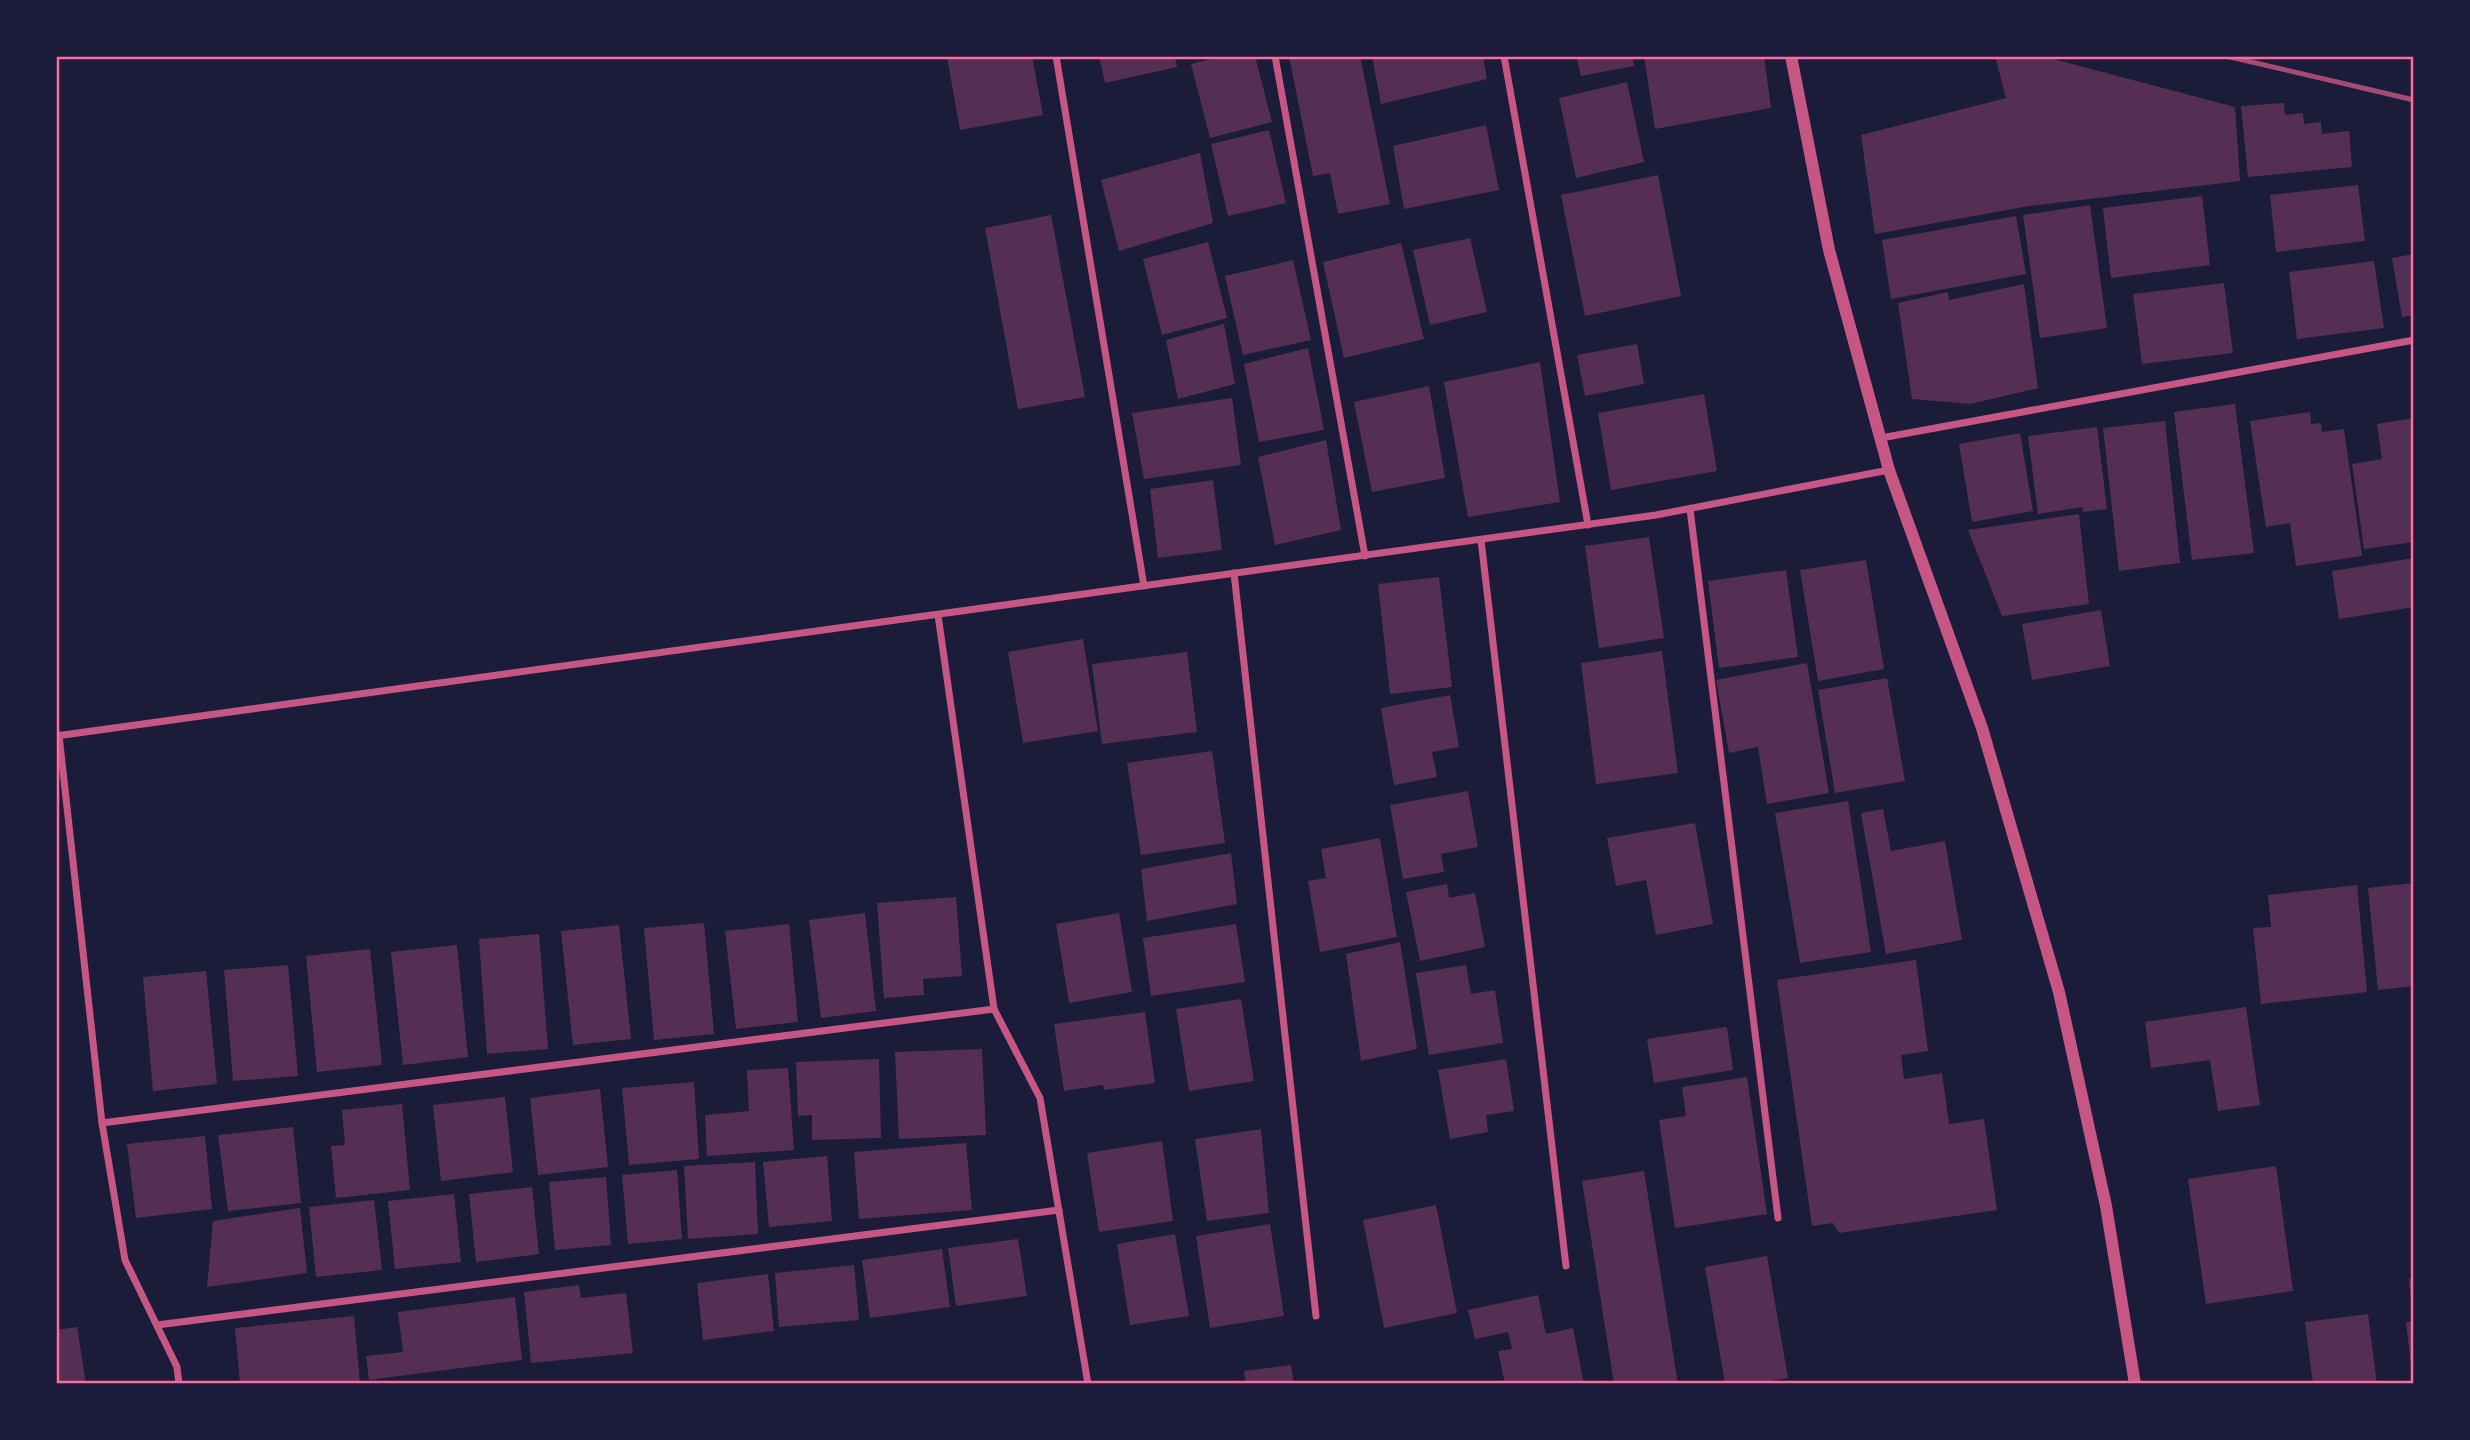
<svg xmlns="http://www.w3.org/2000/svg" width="2470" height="1440" viewBox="0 0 2470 1440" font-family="Jost,sans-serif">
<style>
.building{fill:#542f53}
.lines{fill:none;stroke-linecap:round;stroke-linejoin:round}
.minor{stroke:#c65784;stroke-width:7}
.tertiary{stroke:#c65784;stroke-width:12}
.rail{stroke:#a44b75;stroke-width:5}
.neatline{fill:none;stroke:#ff6b9d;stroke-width:2.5}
</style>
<rect width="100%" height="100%" fill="#1b1b3a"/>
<g class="building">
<path d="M947,56H1032L1043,115L960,130Z"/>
<path d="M1099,56H1175L1177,67L1105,83Z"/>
<path d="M1223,56H1255L1272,122L1210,138L1191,64Z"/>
<path d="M1289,56H1360L1390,204L1338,214L1330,173L1313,176Z"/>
<path d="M1372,56H1483L1487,79L1381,104Z"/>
<path d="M1576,56H1632L1634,66L1581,76Z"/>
<path d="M1644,56H1764L1771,108L1655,129Z"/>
<path d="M1995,56H2042L2235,107L2240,181L2029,206L1875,234L1861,135L2006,98Z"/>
<path d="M1627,82L1644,162L1576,178L1559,98Z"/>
<path d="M2284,103L2285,115L2303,113L2304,124L2321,122L2322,134L2349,131L2352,167L2248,177L2241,106Z"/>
<path d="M1486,125L1499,190L1404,209L1393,146Z"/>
<path d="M1269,130L1286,203L1228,216L1211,144Z"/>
<path d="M1200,153L1213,223L1119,251L1101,180Z"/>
<path d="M1658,175L1681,296L1585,316L1561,195Z"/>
<path d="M2358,185L2365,241L2276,252L2270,195Z"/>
<path d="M2202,196L2210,265L2111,278L2103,208Z"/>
<path d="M2090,205L2107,328L2040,338L2023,215Z"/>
<path d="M1051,215L1085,397L1018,409L985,228Z"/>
<path d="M2016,216L2026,274L1891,299L1882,240Z"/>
<path d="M1470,238L1487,312L1430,325L1413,250Z"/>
<path d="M1208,242L1227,318L1162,335L1143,259Z"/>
<path d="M1401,243L1424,339L1344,358L1323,262Z"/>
<path d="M2414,254V315L2402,317L2392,258Z"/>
<path d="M1293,260L1311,340L1243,355L1225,276Z"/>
<path d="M2374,261L2384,328L2297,339L2289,272Z"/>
<path d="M2224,283L2233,353L2142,364L2133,294Z"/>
<path d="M2024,284L2038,388L1970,404L1912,399L1898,303L1948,292L1949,300Z"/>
<path d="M1224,324L1235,384L1178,399L1166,340Z"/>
<path d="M1637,344L1644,384L1585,396L1577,355Z"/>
<path d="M1308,348L1324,430L1259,442L1244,364Z"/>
<path d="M1540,362L1560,502L1468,517L1444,382Z"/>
<path d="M1429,386L1445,478L1372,492L1354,402Z"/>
<path d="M1704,394L1717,471L1611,490L1598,413Z"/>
<path d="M1232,398L1241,465L1144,479L1132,413Z"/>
<path d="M2235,404L2254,553L2192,560L2174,412Z"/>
<path d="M2310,412L2311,424L2321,423L2322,432L2344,429L2362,556L2296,566L2290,523L2266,527L2250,421Z"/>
<path d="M2414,418V542L2364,549L2352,464L2382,459L2377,424Z"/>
<path d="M2165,421L2180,563L2119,571L2103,428Z"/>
<path d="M2097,427L2107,509L2083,512L2082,507L2038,514L2028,436Z"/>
<path d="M2020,433L2033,511L1972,522L1959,444Z"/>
<path d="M1326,440L1341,530L1275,545L1258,457Z"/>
<path d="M1213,480L1222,550L1158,558L1150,489Z"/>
<path d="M2079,514L2089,604L2002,616L1968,530Z"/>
<path d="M1649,537L1664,638L1599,648L1585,546Z"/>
<path d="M2414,558V607L2339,619L2332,571Z"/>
<path d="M1866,560L1884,669L1818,681L1800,570Z"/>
<path d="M1786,570L1798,657L1719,668L1708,581Z"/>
<path d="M1439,577L1452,687L1390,694L1378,584Z"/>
<path d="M2101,610L2110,666L2032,680L2022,624Z"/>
<path d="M1083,639L1098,731L1023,743L1008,652Z"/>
<path d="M1662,651L1678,773L1596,784L1581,663Z"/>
<path d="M1187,652L1197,732L1102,744L1092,664Z"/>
<path d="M1807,663L1829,793L1767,804L1758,747L1729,753L1716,680Z"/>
<path d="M1887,678L1905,781L1835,793L1818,690Z"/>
<path d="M1450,695L1459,747L1432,752L1437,777L1394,785L1381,708Z"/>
<path d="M1212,751L1225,843L1141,855L1127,763Z"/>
<path d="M1468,791L1478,847L1441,854L1444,872L1403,879L1390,805Z"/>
<path d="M1848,801L1871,952L1800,963L1775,813Z"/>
<path d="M1883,809L1891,851L1945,841L1962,940L1886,954L1861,813Z"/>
<path d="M1695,823L1713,924L1656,935L1646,880L1616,886L1607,838Z"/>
<path d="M1380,838L1397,937L1320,952L1308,881L1326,878L1321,849Z"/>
<path d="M1231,853L1237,904L1147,921L1141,869Z"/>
<path d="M2414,883V986L2378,990L2368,888Z"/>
<path d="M1447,884L1449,898L1475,893L1485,947L1420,961L1406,892Z"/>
<path d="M2357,885L2367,992L2261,1004L2253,928L2271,927L2268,895Z"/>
<path d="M956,897L962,976L923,979L924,995L884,998L877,903Z"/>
<path d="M865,913L876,1011L821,1018L809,920Z"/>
<path d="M1119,913L1132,992L1069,1003L1056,924Z"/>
<path d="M704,923L714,1034L654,1040L644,928Z"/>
<path d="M789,924L798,1022L736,1029L725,931Z"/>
<path d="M1236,924L1245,982L1151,996L1143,938Z"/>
<path d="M619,925L631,1039L573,1045L561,931Z"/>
<path d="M539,934L548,1049L487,1054L479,939Z"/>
<path d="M1400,942L1417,1049L1361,1061L1346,954Z"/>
<path d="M457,945L468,1057L403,1065L391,952Z"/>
<path d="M370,949L382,1065L317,1072L306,956Z"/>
<path d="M1916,960L1928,1051L1901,1055L1904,1079L1942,1073L1949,1124L1984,1119L1997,1210L1839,1233L1833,1223L1812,1226L1777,980Z"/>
<path d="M288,965L298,1076L233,1081L224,970Z"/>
<path d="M1466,965L1471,994L1495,990L1503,1043L1429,1055L1416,973Z"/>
<path d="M206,971L217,1084L153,1091L143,977Z"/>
<path d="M1241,999L1254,1081L1189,1091L1176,1009Z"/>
<path d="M2246,1007L2260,1105L2218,1111L2210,1060L2151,1068L2145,1022Z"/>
<path d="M1145,1012L1155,1083L1104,1090L1103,1085L1064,1091L1054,1024Z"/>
<path d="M1727,1027L1733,1070L1654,1083L1647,1039Z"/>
<path d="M982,1049L986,1135L899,1139L895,1052Z"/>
<path d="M879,1059L881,1138L812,1140V1115L798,1116L796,1062Z"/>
<path d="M1506,1059L1514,1111L1486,1115L1488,1132L1450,1139L1438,1070Z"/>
<path d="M788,1068L794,1150L707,1156L705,1115L749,1111L747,1070Z"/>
<path d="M1747,1077L1767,1214L1675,1228L1659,1120L1686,1116L1682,1087Z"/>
<path d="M694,1082L699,1159L629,1165L622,1088Z"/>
<path d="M600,1089L608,1167L538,1175L530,1098Z"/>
<path d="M505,1097L513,1172L441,1181L433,1105Z"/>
<path d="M402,1104L410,1190L336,1198L331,1146L345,1145L342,1110Z"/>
<path d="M293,1127L301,1203L228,1211L218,1135Z"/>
<path d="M1261,1129L1269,1213L1207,1221L1195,1139Z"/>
<path d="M205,1136L212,1209L136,1218L127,1144Z"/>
<path d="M1162,1141L1173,1221L1099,1232L1087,1153Z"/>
<path d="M966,1143L972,1210L859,1219L854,1152Z"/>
<path d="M827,1156L832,1221L769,1227L763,1162Z"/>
<path d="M755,1162L758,1234L688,1239L684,1166Z"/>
<path d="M2276,1166L2293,1291L2206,1304L2188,1179Z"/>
<path d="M677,1170L682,1239L628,1244L622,1175Z"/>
<path d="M1644,1171L1678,1384H1614L1582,1181Z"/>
<path d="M606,1177L611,1245L555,1250L549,1182Z"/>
<path d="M532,1187L539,1254L476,1262L469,1194Z"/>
<path d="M454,1194L461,1262L395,1269L388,1201Z"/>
<path d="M374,1200L382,1270L316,1277L309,1207Z"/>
<path d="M1436,1205L1457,1313L1384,1328L1363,1220Z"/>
<path d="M300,1208L307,1273L207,1287L213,1221Z"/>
<path d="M1270,1224L1284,1316L1210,1328L1196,1236Z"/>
<path d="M1175,1234L1189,1316L1130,1325L1117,1244Z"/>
<path d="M1018,1239L1027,1296L956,1306L948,1248Z"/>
<path d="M942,1249L950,1307L870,1318L862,1260Z"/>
<path d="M1767,1256L1788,1378L1753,1384H1725L1705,1267Z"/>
<path d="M854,1265L859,1320L779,1327L775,1273Z"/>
<path d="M768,1274L774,1331L703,1340L697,1283Z"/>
<path d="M2414,1278V1310H2412L2409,1279Z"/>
<path d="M579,1285L581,1298L626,1293L633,1353L531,1363L524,1292Z"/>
<path d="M1538,1295L1546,1334L1573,1328L1584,1384H1505L1498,1351L1512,1349L1508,1332L1475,1339L1468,1310Z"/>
<path d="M515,1297L522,1360L369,1380L366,1356L403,1352L398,1312Z"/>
<path d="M2368,1314L2377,1384H2313L2305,1322Z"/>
<path d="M354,1316L360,1384H240L235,1328Z"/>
<path d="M2414,1321V1373H2412L2406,1322Z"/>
<path d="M77,1327L86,1384H56V1330Z"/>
<path d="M1291,1365L1294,1384H1246L1244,1371Z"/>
</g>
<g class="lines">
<g class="minor">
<path d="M1056,56L1144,586"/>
<path d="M1275,56L1365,556"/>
<path d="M1504,56L1588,525"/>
<path d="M1881,438L2414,340"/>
<path d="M1690,509L1778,1218"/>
<path d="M1481,540L1566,1266"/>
<path d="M1234,573L1316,1316"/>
<path d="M938,615L994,1009L1040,1098L1088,1384"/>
<path d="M59,735L102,1123L125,1260L177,1367L179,1384"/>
<path d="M56,736L1656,515L1889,470"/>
<path d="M102,1123L994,1009"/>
<path d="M157,1325L1059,1210"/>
</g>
<path class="tertiary" d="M1791,56L1829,250L1889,470L1982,728L2059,992L2106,1206L2135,1384"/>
<path class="rail" d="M2226,56L2414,100"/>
</g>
<rect width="2470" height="1440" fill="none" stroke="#1b1b3a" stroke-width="116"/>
<rect x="58" y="58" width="2354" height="1324" class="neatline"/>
</svg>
